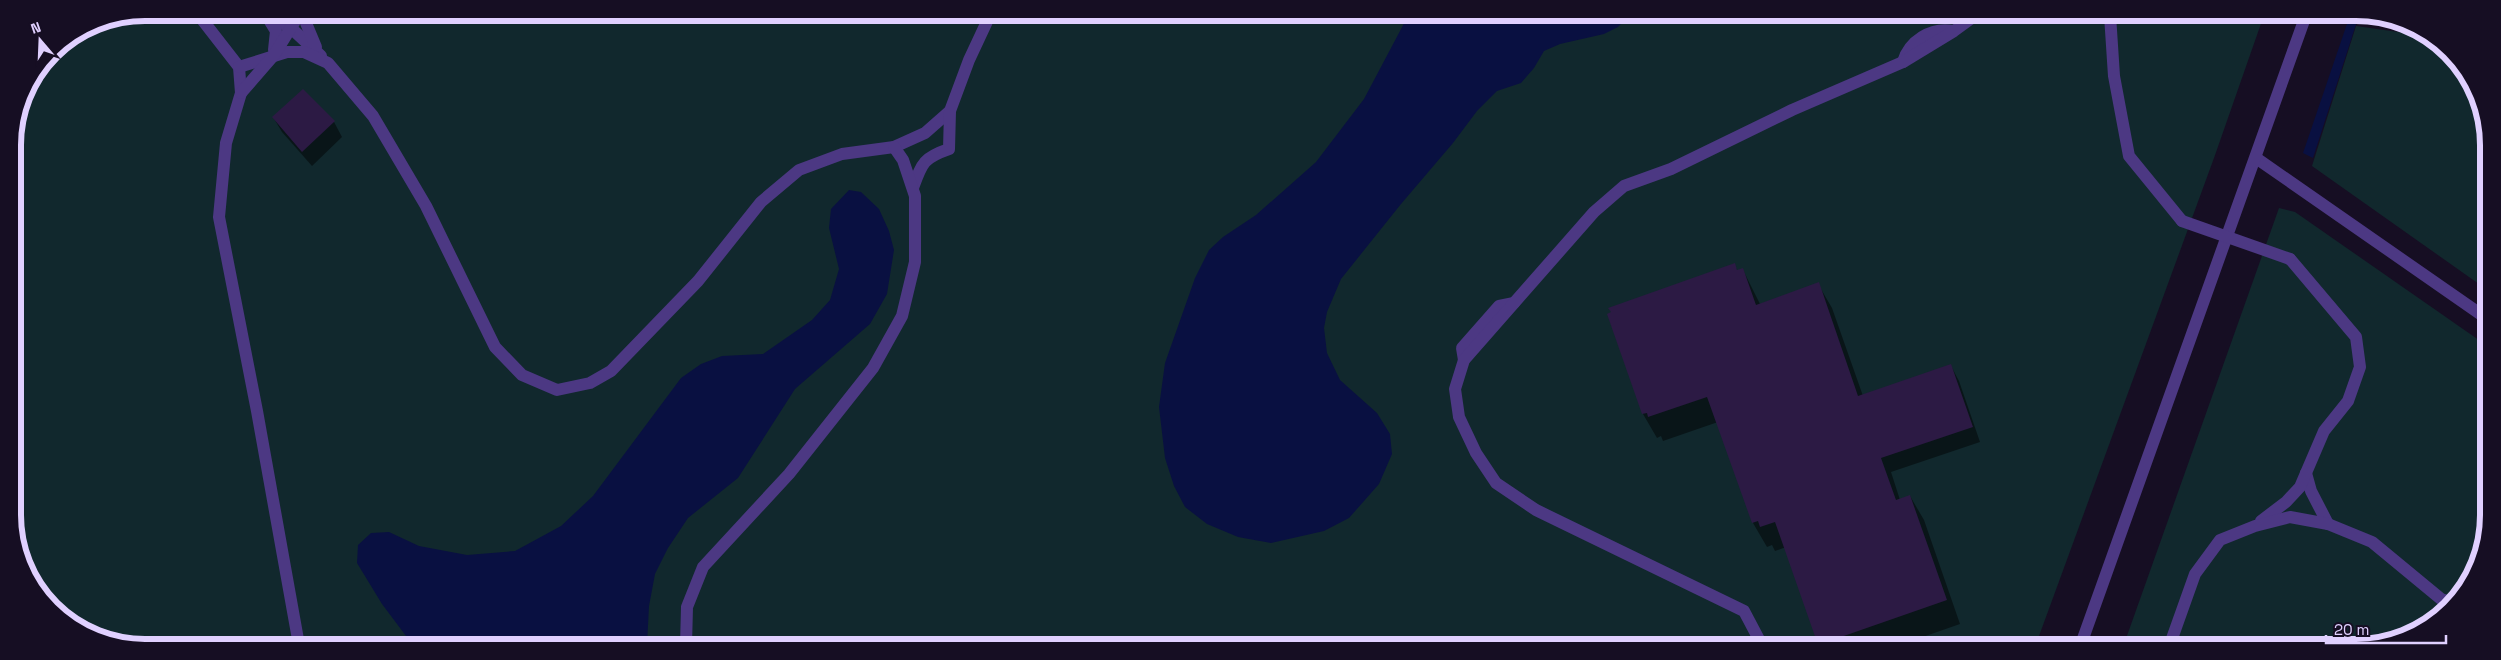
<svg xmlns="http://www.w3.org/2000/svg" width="2501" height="660" viewBox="0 0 2501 660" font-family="'Space Grotesk',sans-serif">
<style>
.green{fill:#11282d}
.water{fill:#091041}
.shadow{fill:#0007}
.building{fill:#2c1a44}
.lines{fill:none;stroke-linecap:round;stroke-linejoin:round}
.minor{stroke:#4c3883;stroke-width:12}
.minor-bridge{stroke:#4c3883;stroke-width:12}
.rim{fill:none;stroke:#e0d0ff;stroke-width:6}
</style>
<rect width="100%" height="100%" fill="#160e23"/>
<g class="green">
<path d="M145,13L2264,15L2214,158L2035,647L119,645L51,609L15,541L13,136L23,94L51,51L94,22Z"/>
<path d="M2356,26L2419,35L2450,51L2486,119V289L2312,166Z"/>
<path d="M2279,208L2295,212L2486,345V541L2471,582L2443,615L2407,638L2365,647H2123Z"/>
</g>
<g class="water">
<path d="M1409,14H1664L1638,15L1626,19L1618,27L1604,34L1560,44L1544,51L1534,68L1521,83L1497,91L1477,111L1453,143L1401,204L1341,279L1327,312L1324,328L1327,353L1340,380L1377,413L1390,434L1392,454L1379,484L1349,518L1324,531L1271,543L1238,537L1207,524L1185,507L1174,486L1165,458L1159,407L1165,363L1195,278L1209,250L1223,237L1256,215L1316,162L1364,99Z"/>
<path d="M2350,15H2359L2313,158L2303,153Z"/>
<path d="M849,190L861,192L879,209L889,231L894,250L887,294L870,324L795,389L738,478L688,518L668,548L655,574L649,606L647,645L412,644L382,604L357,563L358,545L371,533L389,532L419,546L467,555L515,551L561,526L593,496L681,378L701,364L722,356L763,354L812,320L830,300L839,269L829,228L831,209Z"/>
</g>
<g class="shadow">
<path d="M273,117L334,122L342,137L312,166L282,132Z"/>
<path d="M1734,265L1738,271L1743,270L1760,304L1818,284L1832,308L1863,396L1951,366L1959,381L1980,442L1891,472L1900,500L1910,496L1924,520L1960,624L1894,647H1821L1786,547L1775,551L1772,545L1767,547L1753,523L1718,422L1663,441L1661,436L1657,438L1643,414L1608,315Z"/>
</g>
<g class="building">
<path d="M303,89L335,121L302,152L272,117Z"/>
<path d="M1735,263L1737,270L1743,268L1756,305L1819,282L1858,396L1951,364L1973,427L1881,458L1896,500L1910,495L1947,600L1818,645L1775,522L1760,527L1758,521L1752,523L1707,397L1648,417L1647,413L1642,414L1607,314L1611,312L1608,308Z"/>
<path d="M1796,640L1801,647H1786L1791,641Z"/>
</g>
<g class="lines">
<g class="minor">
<path d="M197,13L239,67L241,93L226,143L219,217L257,411L299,645"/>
<path d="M265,13L291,28L321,56"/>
<path d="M265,13L276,31L274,50"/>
<path d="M277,13H288"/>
<path d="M306,13V23L316,47"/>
<path d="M2110,15L2114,76L2129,156L2182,221"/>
<path d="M1903,62C1909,41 1931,27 1953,31"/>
<path d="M239,67L287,52H304L328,63L373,116L426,206L495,347L522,375L557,390L590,383L611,371L698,281L761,202L799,170L842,154L894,147L925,133L950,111"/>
<path d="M241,93L274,55L300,13"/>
<path d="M2256,158L2486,318"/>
<path d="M913,188C922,163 923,158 949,149L950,111L969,60L991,13"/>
<path d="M1464,360L1462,348L1499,306L1514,303"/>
<path d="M2306,473L2311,491L2328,524"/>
<path d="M2261,521L2286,502L2300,487L2324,431L2348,401L2360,367L2356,337L2290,259"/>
<path d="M686,645L687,607L703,567L789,474L873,368L902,316L915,262V196L903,160L894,147"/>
<path d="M1763,647L1744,611L1536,510L1496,483L1476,453L1459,417L1455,389L1464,360L1594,212L1624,186L1671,169L1792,110L1903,62L1954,31L1976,15"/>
<path d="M2080,647L2306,15"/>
<path d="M2169,647L2195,574L2220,540L2255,526L2290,517L2328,524L2372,542L2441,599L2453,603"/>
</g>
<path class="minor-bridge" d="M2182,221L2290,259"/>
</g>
<path d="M0 0H2501V660H0ZM145 21H2356A124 124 0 0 1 2480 145V515A124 124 0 0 1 2356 639H145A124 124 0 0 1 21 515V145A124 124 0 0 1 145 21Z" fill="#160e23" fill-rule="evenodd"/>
<path class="rim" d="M145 21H2356A124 124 0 0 1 2480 145V515A124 124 0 0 1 2356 639H145A124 124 0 0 1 21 515V145A124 124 0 0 1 145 21Z"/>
<g transform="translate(40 40) rotate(341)" stroke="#160e23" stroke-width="4" paint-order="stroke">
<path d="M0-4L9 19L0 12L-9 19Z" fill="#e0d0ff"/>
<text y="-8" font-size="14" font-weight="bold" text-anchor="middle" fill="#e0d0ff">N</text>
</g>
<path d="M2326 635v8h120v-8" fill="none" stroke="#e0d0ff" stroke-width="2.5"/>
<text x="2334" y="635" font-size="15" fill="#e0d0ff" stroke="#160e23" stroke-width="4" paint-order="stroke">20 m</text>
</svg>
